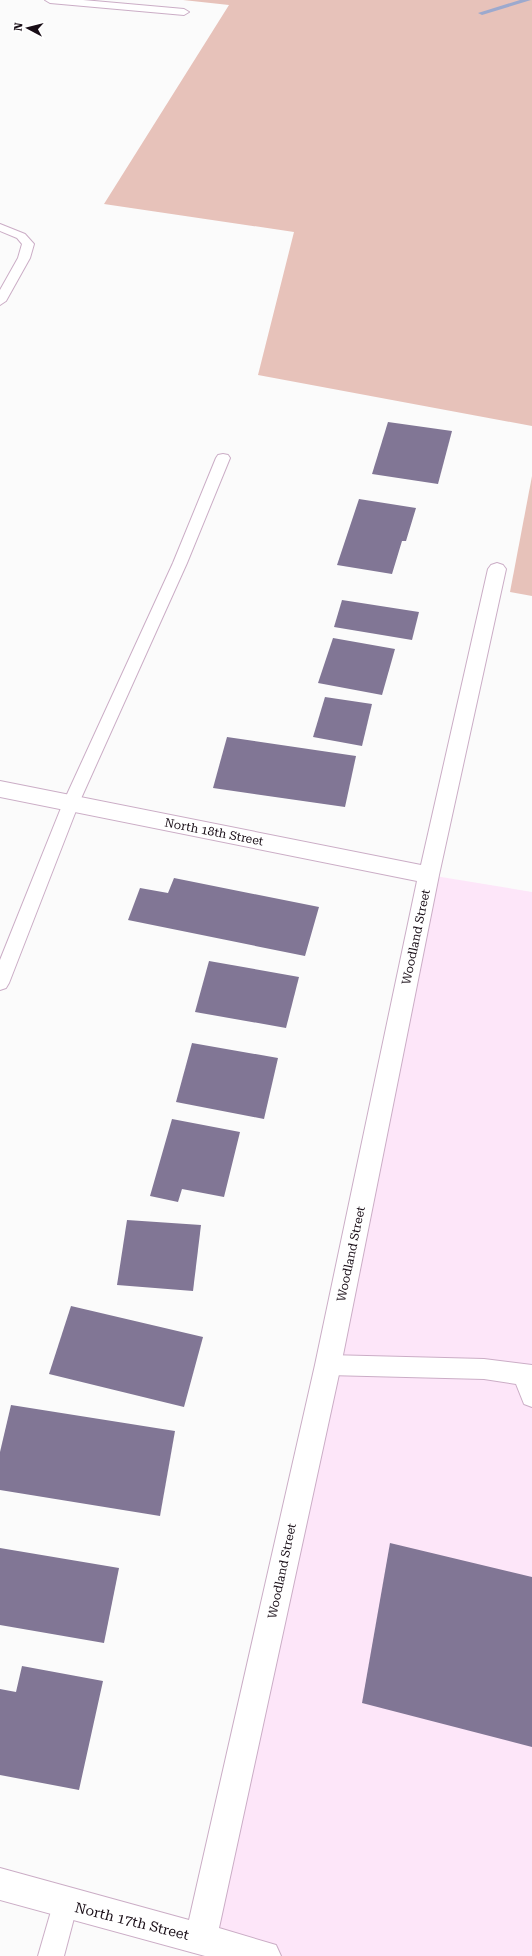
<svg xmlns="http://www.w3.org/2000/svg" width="532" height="1956" viewBox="0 0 532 1956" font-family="'Roboto Serif',serif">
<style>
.built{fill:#fde6f9}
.green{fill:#e7c2ba}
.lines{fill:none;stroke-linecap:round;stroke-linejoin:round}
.stream{fill:#9ca9ce;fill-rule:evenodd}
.building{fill:#817695}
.service-casing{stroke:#cbadc6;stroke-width:2}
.minor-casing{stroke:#cbadc6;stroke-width:2}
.service{fill:#fff;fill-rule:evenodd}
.minor{fill:#fff;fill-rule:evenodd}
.labels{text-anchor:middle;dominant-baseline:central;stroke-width:4;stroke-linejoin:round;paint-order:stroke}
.street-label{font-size:12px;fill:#180d16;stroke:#fff}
.near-street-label{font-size:14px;fill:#180d16;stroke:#fff}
</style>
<rect width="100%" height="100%" fill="#fbfbfb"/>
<path class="built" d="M429,875L532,892V1956H265L201,1938Z"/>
<g class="green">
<path d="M183,0H532V426L258,375L294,232L104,204L229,5Z"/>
<path d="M532,476V596L510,592Z"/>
</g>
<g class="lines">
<path class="stream" d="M520,0H531L482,15L478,13Z"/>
</g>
<g class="building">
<path d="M388,422L452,431L438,484L372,474Z"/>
<path d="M359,499L416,508L406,541H402L392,574L337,565Z"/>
<path d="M342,600L419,612L412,640L334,627Z"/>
<path d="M333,638L395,649L382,695L318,683Z"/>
<path d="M325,697L372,704L362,746L313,737Z"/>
<path d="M227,737L356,756L345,807L213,788Z"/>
<path d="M174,878L319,907L305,956L128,920L140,888L168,893Z"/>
<path d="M209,961L299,977L286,1028L195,1012Z"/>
<path d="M192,1043L278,1058L264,1119L176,1102Z"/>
<path d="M172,1119L240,1132L224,1197L182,1189L178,1202L150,1196Z"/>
<path d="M127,1220L201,1225L193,1291L117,1285Z"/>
<path d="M71,1306L203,1337L184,1407L49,1374Z"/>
<path d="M11,1405L175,1431L160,1516L0,1490V1452Z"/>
<path d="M390,1543L532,1577V1747L362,1703Z"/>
<path d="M0,1548L119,1568L104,1643L0,1625Z"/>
<path d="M22,1666L103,1681L79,1790L0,1775V1689L16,1692Z"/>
</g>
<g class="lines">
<defs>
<g id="service">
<path d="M45,0H83L184,9L189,12L184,15L50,3Z"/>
<path d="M0,224L25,234L34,244L30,258L6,301L0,305V290L18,258L22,244L17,238L0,231Z"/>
<path d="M223,454L228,455L230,458L187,563L79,803L9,983L6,988L0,990V960L63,803L173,563L216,458L218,455Z"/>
<path d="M328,1355L484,1359L532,1365V1407L524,1404L516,1384L484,1379L328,1375L320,1372L317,1365L320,1358Z"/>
<path d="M65,1890L74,1894L78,1903L64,1956H38L56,1894Z"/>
</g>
<path id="minor" d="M497,563L503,565L506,569L439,875L341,1365L219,1928L276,1945L281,1956H205L0,1900V1868L189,1920L315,1365L417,881L0,797V781L421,865L488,569L491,565Z"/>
</defs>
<use href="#service" class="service-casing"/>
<use href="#minor" class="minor-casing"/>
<use href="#service" class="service"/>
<use href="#minor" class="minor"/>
</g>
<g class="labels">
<g class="street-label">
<text transform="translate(214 832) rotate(11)">North 18th Street</text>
<text transform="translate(416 937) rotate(-78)">Woodland Street</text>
<text transform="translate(351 1254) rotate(-78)">Woodland Street</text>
<text transform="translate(282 1571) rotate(-78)">Woodland Street</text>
</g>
<g class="near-street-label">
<text transform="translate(132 1921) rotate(14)">North 17th Street</text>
</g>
</g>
<g transform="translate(28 28) rotate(277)" stroke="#ffffff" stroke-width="3" paint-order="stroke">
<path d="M0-3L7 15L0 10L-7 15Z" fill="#180d16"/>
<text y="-6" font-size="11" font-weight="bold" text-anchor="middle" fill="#180d16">N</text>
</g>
</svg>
